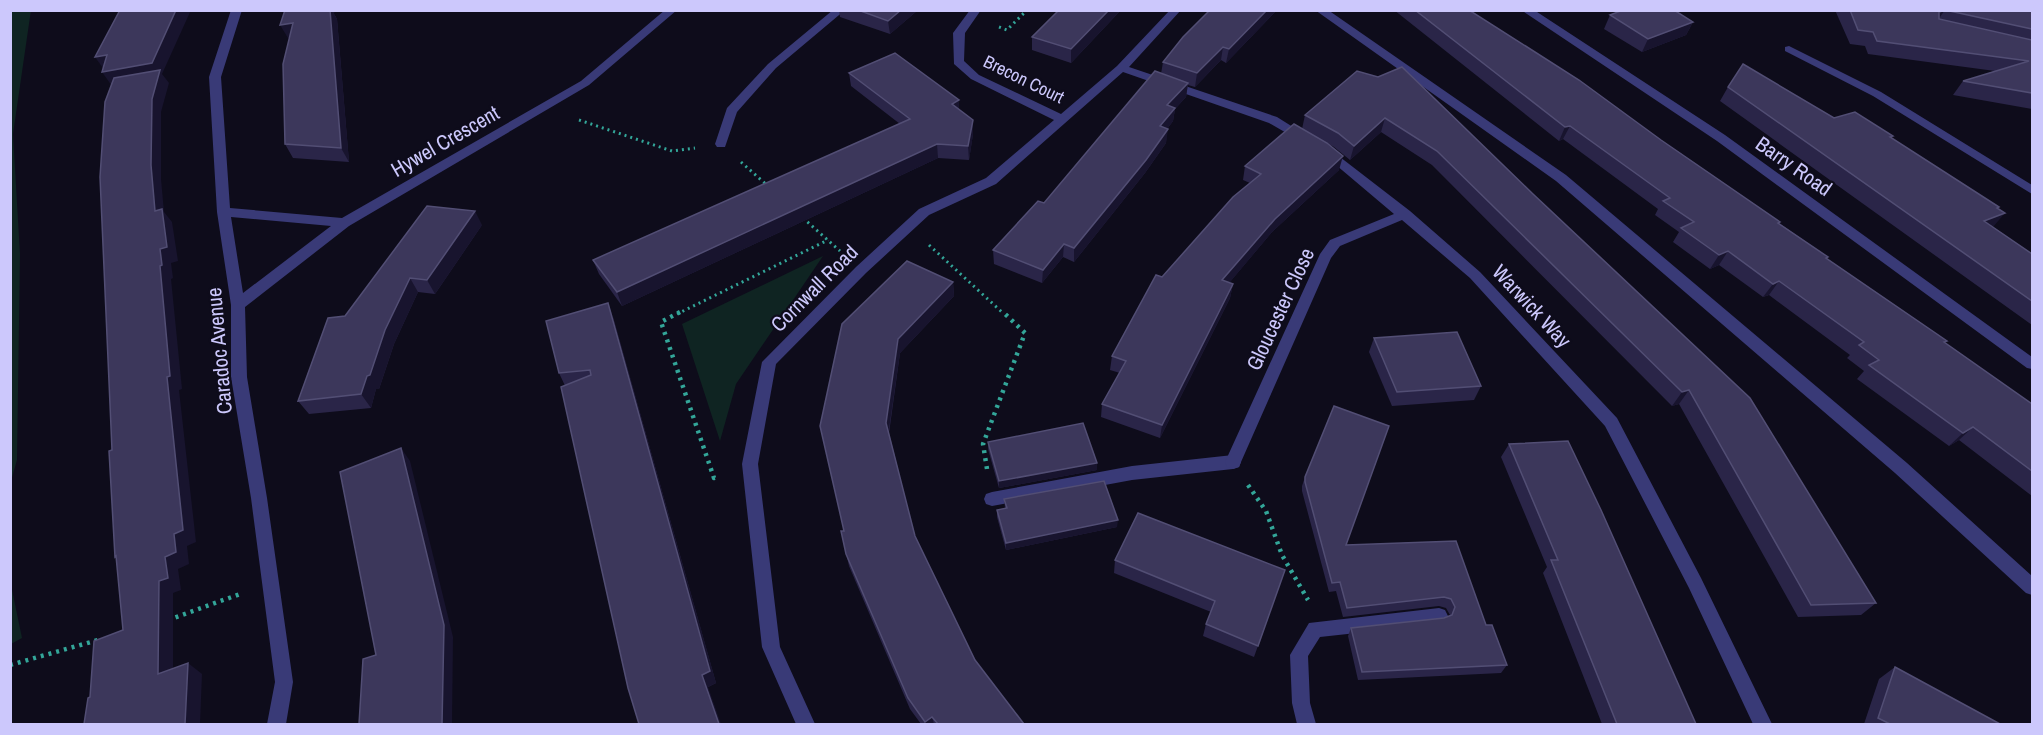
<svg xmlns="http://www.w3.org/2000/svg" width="2043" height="735" viewBox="0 0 2043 735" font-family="'Archivo Narrow',sans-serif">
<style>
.green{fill:#0f2422}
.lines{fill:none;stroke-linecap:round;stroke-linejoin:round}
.path-far1{stroke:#33a699;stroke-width:3;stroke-dasharray:2 4;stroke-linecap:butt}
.path{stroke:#33a699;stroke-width:4.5;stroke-dasharray:3 5;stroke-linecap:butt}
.service{fill:#393a77;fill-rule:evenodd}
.minor{fill:#393a77;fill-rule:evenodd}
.tertiary{fill:#393a77;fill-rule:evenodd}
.wall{fill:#2a2548}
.shaded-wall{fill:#18142e}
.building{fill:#3c375b;stroke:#524e74;stroke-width:1.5}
.labels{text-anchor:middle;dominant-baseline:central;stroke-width:4.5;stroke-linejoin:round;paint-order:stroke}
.far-street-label{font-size:18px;fill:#ccc8fc;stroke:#0e0c1b}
.street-label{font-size:21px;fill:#ccc8fc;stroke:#0e0c1b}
</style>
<rect width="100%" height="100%" fill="#0e0c1b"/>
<g class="green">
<path d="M31,10L13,134L20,254L17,460L11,481L10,11Z"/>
<path d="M823,256L736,384L720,441L682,324Z"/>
<path d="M11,585L22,638L11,644H10Z"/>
</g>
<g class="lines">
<g class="path-far1">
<path d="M999,27L1007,30L1027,10"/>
<path d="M579,120L672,151L695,148"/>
<path d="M741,162L769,187"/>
<path d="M803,218L840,251"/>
<path d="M929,245L1004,314"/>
<path d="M677,314L828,240"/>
</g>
<g class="path">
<path d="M680,312L661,322L714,478L719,476"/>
<path d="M987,469L983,444L1025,333L1003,312"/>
<path d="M1248,485L1266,511L1282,555L1308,600"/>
<path d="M168,620L240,594"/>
<path d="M10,665L98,640"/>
</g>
<g class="service">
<path d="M833,10H845L776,68L737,112L725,147H717L715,144L727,108L768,64Z"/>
<path d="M1315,10H1328L1566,175L1907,463L2032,576V595L2026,593L1895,473L1556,181Z"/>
<path d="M1789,46L1881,92L2032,185V194L1873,96L1785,51V47Z"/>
<path d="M1233,455L1239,457L1241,462L1239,467L1233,469L1132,480L992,506L986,504L984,499L986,494L992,492L1132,466Z"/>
<path d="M1439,608L1445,610L1448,616L1445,622L1439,624L1320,637L1308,656L1310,703L1316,724H1297L1292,703L1290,655L1309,623Z"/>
</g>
<g class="minor">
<path d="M231,10H242L221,77L230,208L342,218L581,81L665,10H677L589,85L349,226L245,307L247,377L267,498L293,682L286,724H267L275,682L251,498L231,377V305L217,212L209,77ZM231,217L331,226L243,293Z"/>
<path d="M970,10H981L965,33L964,61L979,75L1061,114L1117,66L1170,10H1181L1129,67L1277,117L1312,139L1310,142H1302L1269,123L1123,72L996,184L929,215L866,273L776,364L758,464L780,647L815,724H796L762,647L742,464L762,362L856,267L919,209L986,178L1054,120L971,79L954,64L953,33Z"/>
<path d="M1327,147L1410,211L1480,272L1617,418L1701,578L1772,724H1753L1689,588L1605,426L1470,278L1402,220L1340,246L1331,258L1241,462L1239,467L1233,469L1227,467L1225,462L1320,254L1330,240L1394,214L1323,154L1321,151Z"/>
</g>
<path class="tertiary" d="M1521,10H1534L1725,135L2032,357V369L2027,368L1717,141Z"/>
</g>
<g class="wall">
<path d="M839,10H918L890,34L840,17Z"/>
<path d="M1121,10L1071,63L1032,50V37Z"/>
<path d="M1277,10L1226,63L1221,60L1195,87L1188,85L1186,97L1175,109L1173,121L1167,129L1166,143L1145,173L1074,262L1063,257L1042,283L994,264L993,250L1044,203L1161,74L1163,62Z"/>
<path d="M1394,10H1469L1661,140L1780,222L1779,223L1828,257L1827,259L2032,404V496L1959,440L1949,446L1857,379L1864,371L1847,358L1850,355L1769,295L1763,297L1719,265L1710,269L1673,242L1679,232L1655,215L1658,209L1563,139L1559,141Z"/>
<path d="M1835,10H2032V109L1953,95L1963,81L1995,71L1868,54L1865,46L1850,44Z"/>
<path d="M334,14L337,19L349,162L293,158L285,144L289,38H288Z"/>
<path d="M1610,15L1693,22L1686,35L1642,52L1604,29Z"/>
<path d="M1357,71L1533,194L1876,603L1861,615L1798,617L1679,404L1672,406L1432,165L1381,132L1350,160L1334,147L1327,143L1339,170L1272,232L1229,283L1233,284L1230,298L1160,438L1101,417L1102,404L1120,373L1110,370L1112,356L1162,277L1250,183L1243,180L1245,166L1302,129L1305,115Z"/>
<path d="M849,73L959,110L973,120V134L969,160L938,158L622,306L599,274L593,260L900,124L851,86Z"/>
<path d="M1728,87L1892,138L1999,207L1998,208L1993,227L2032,254V325L1720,101Z"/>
<path d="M482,225L435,294L418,292L394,344L379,389H376L371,408L309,414L298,401L345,316Z"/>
<path d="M907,261L953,282L954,296L900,353L889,433L915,536L975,660L1024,724H921L910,709L849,566L841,531H844Z"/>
<path d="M613,317L716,683L708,687L559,373Z"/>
<path d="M1374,338L1481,386L1474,400L1392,406L1369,352Z"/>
<path d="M988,442L1097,470L999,488L988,449Z"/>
<path d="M1509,444L1696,724H1602L1543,573L1547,567L1501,457Z"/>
<path d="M1305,477L1346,545L1456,541L1486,625L1507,665L1501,673L1358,680L1348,636L1351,628L1444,618L1450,615L1446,608L1439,606L1343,617L1336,591L1329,592L1302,491V486Z"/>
<path d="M1004,499L1117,527L1006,550L997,517V510L1005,508Z"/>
<path d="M1115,560L1285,570L1254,657L1203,636L1206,624L1211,612L1114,573Z"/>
<path d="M1895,667L2000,724H1864L1879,679Z"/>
</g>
<g class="shaded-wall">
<path d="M176,10H191L162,74L169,83L161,112V179L164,212L172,222L178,261L171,263L173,278L171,279L182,389L179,390L196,542L187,546L189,564L178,569L181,590L173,593V685L158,674L159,581L165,557L174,534L167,377L155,211L112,86L102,72Z"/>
<path d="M327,10H335L334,14L337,19L349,162L341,148Z"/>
<path d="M901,10H918L890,34L888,21Z"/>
<path d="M1109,10H1121L1071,63V49Z"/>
<path d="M1267,10H1277L1226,63L1229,49Z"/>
<path d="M1945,10L1935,24L1939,12Z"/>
<path d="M1693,22L1686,35L1642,52L1648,39Z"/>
<path d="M293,23L300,37L288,38L280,25Z"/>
<path d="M1223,47L1221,60L1195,87L1197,73Z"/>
<path d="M107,55L105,71L95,57Z"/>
<path d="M1188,83L1186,97L1175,109L1173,121L1159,140L1160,126L1167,105Z"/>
<path d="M959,100V114L952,104Z"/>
<path d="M1385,118L1381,132L1350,160L1354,146Z"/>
<path d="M973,120V134L969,160L968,146Z"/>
<path d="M1570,126L1563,139L1559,141L1565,127Z"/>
<path d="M1168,129L1166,143L1145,173L1074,262V248Z"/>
<path d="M937,144L938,158L622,306L617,292Z"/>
<path d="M1343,156L1339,170L1272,232L1220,294L1222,280L1275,219Z"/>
<path d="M1999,207L1987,220L2005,213L1993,227L1972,235L1997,208Z"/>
<path d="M475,211L482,225L435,294L427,280Z"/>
<path d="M1064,244L1063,257L1042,283L1043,270Z"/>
<path d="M1728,251L1719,265L1710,269L1719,255Z"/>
<path d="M410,278L418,292L394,344L379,389H376L371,408L361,394L367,376L385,330Z"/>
<path d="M1779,281L1769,295L1763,297L1773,284Z"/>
<path d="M953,282L954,296L900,353L888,436L886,423L898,339Z"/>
<path d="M1233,284L1230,298L1160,438L1162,425Z"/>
<path d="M608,303L613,317L716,683L708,687L721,724H719L702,675Z"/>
<path d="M1689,390L1679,404L1672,406L1682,392Z"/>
<path d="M1973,427L1959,440L1949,446L1963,433Z"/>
<path d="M401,448L410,461L453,637L452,724H442Z"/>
<path d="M1097,463V470L999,488V481Z"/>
<path d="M1118,520L1117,527L1006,550V543Z"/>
<path d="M188,663L202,674L200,724H185Z"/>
<path d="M932,717L934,724H926L925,722Z"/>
</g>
<g class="building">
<path d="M120,10H176L152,63L102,72L107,55L95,57Z"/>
<path d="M285,10H330L341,148L285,144L283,64L293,23L280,25Z"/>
<path d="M858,10H901L888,21Z"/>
<path d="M1059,10H1109L1071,49L1032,37Z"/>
<path d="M1210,10H1267L1229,49L1223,47L1197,73L1163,62L1183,37Z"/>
<path d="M1415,10H1469L1579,80L1661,140L1780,222L1778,223L1828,257L1826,258L1947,341L1944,342L2032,404V471L1973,427L1963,433L1869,365L1879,360L1859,345L1864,342L1779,281L1773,284L1728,251L1719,255L1681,228L1694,222L1663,201L1670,198L1570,126L1565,127Z"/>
<path d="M1623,10H1674L1693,22L1648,39L1610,15Z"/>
<path d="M1850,10H1945L1939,12V19L2032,40V93L1963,81L2029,61L1877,41L1873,32L1858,30Z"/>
<path d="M1945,10H2032V29Z"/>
<path d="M895,53L959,100L952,104L973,120L968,146L937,144L617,292L593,260L910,119L849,73Z"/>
<path d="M1743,64L1834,118L1855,112L1893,136L1890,137L1999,207L1997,208L2005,213L1984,221L2032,254V301L1728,87Z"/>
<path d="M1402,67L1533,194L1750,398L1876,603L1811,605L1689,390L1682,392L1437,151L1385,118L1354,146L1338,133L1305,115L1357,71L1378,77Z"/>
<path d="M160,70L152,99L151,165L155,211L162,209L167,247L160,249L162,265L160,266L170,376L167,377L183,530L174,534L176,552L165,557L168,578L159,581L158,674L188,663L185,724H84L88,698L90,697L94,641L123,630L116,556L115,557L109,451L112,450L100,177L105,102L114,78Z"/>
<path d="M1155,71L1188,83L1167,105L1175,108L1160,126L1168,129L1146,160L1074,248L1064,244L1043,270L993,250L1038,201L1044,203Z"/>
<path d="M1294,124L1327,143L1343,156L1275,219L1222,280L1233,284L1162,425L1102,404L1126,361L1112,356L1156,275L1162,277L1233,197L1261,174L1245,166Z"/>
<path d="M427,206L475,211L427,280L410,278L385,330L370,375L367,376L361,394L298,401L328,318L345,316Z"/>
<path d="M907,261L953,282L898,339L886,423L915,536L975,660L1024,724H938L932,717L925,722L908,698L846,554L841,531H844L820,426L842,324Z"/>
<path d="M608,303L710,671L702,675L719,724H639L628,688L561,387L591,375L590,370L559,373L546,321Z"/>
<path d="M1457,332L1481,386L1397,392L1374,338Z"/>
<path d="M1334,406L1389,426L1346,545L1456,541L1486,625H1492L1507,665L1362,672L1351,628L1444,618L1452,615L1455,607L1451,599L1444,597L1347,608L1340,582L1332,583L1305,482V477Z"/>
<path d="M1083,423L1097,463L999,481L988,442Z"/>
<path d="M1568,441L1601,510L1696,724H1617L1551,560H1558L1509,444Z"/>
<path d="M401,448L444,625L442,724H359L363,659L376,655L340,472Z"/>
<path d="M1104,481L1118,520L1006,543L997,510L1007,508L1004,499Z"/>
<path d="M1138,513L1285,570L1258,646L1206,624L1215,601L1115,560Z"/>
<path d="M1895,667L2000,724H1890L1878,718Z"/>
</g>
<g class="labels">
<g class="far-street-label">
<text transform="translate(1024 79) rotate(26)">Brecon Court</text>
</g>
<g class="street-label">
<text transform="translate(445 141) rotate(-30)">Hywel Crescent</text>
<text transform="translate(1794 166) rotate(35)">Barry Road</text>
<text transform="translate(814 288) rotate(-45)">Cornwall Road</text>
<text transform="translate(1532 306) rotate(47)">Warwick Way</text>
<text transform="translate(1280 309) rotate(-65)">Gloucester Close</text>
<text transform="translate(219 351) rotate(-95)">Caradoc Avenue</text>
</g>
</g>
<rect width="2043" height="735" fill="none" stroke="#ccc8fc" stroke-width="24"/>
</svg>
